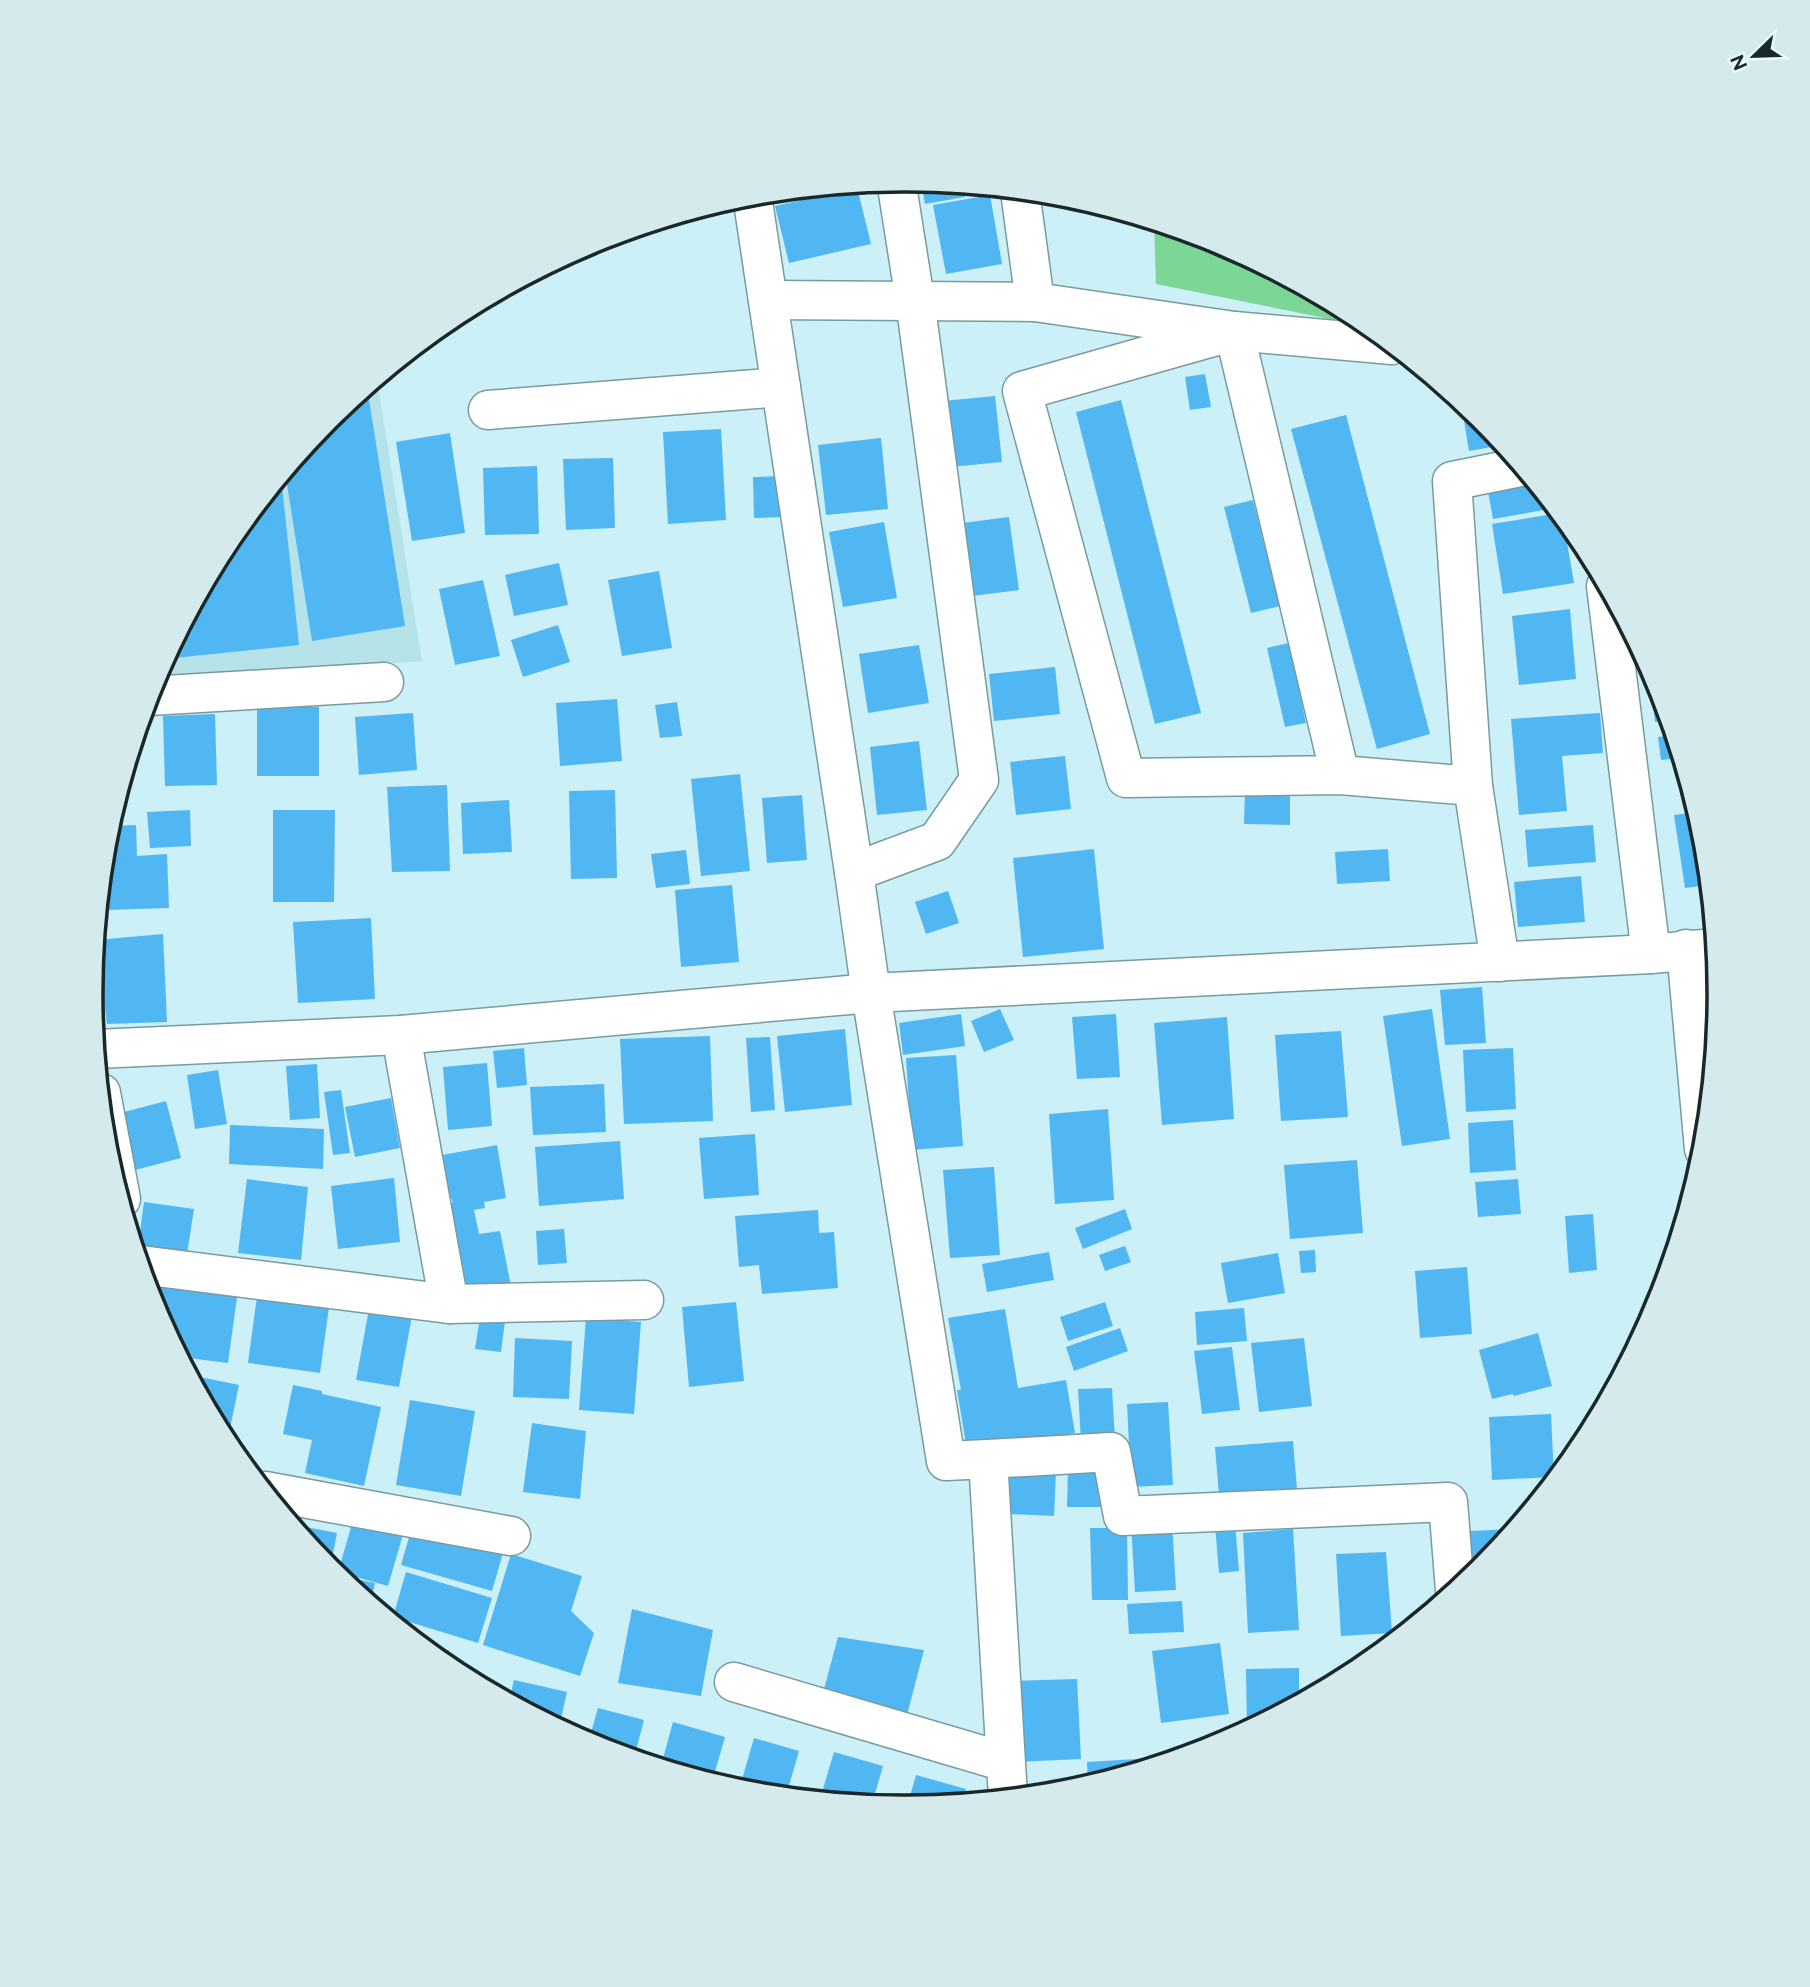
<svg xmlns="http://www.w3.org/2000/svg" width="1810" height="1987" viewBox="0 0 1810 1987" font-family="Raleway,sans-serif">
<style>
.built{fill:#b6e3ea}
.green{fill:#7cd797}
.building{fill:#51b7f2}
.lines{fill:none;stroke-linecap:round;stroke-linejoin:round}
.street-casing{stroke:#799ba0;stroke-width:41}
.street{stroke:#fff;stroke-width:38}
.rim{fill:none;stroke:#1a282a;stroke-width:3.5}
</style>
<rect width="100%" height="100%" fill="#ccf0f7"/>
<path class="built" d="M377,379L422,661L153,683L228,541L330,418Z"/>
<path class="green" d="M1154,222L1217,242L1358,317L1370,327L1156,284Z"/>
<g class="building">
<path d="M921,181L962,185L965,197L925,204Z"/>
<path d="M857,187L871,244L789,263L775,206Z"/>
<path d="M990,195L1002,264L946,274L933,205Z"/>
<path d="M1205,374L1211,407L1190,410L1185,377Z"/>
<path d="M367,387L405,626L312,641L285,472L330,418Z"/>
<path d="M995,396L1002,462L950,467L943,401Z"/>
<path d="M1121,400L1201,713L1155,724L1076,412Z"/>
<path d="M1461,402L1481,418L1503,445L1469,451Z"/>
<path d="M1346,415L1430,734L1377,749L1291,429Z"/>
<path d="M721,429L726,520L668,524L663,432Z"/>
<path d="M450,433L465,533L412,541L396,442Z"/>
<path d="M881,438L888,509L826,515L818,445Z"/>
<path d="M613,458L615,528L566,530L563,459Z"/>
<path d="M537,466L539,534L485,535L483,468Z"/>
<path d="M1526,474L1555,508L1493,519L1486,481Z"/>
<path d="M784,476L786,517L754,518L753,477Z"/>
<path d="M281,477L299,645L165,659L228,541Z"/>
<path d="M1253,500L1280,606L1251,613L1224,507Z"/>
<path d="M1559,513L1563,519L1574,583L1503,594L1492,524Z"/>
<path d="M1009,517L1019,590L972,596L963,523Z"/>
<path d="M884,522L897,598L843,607L829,532Z"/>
<path d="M559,563L568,605L514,616L505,575Z"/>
<path d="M659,571L672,648L622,656L608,580Z"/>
<path d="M483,580L500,656L455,665L439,589Z"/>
<path d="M1570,609L1576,679L1519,685L1512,616Z"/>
<path d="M558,625L570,662L523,677L511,640Z"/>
<path d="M1289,643L1306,723L1285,727L1267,648Z"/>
<path d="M919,645L929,703L868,713L859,654Z"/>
<path d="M1055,667L1060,714L994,721L989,674Z"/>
<path d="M1649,668L1657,682L1669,721L1655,722Z"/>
<path d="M617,699L622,761L560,766L556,703Z"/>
<path d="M677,702L682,736L660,738L655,705Z"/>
<rect x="257" y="707" width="62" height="69"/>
<path d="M413,713L417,770L359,775L355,717Z"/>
<path d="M1600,713L1603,753L1562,756L1567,811L1519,815L1511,719Z"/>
<path d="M215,714L217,785L165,786L163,716Z"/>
<path d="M1673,735L1680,758L1661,760L1658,737Z"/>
<path d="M919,741L927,810L877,815L870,747Z"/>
<path d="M1065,756L1071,809L1016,815L1010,762Z"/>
<path d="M127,769L130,791L119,792L125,773Z"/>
<path d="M740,774L750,871L701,876L691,779Z"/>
<path d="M447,785L450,871L392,872L387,787Z"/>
<path d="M1245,789L1290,790V825L1244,824Z"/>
<path d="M615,790L617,878L571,879L569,791Z"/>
<path d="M802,795L807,860L767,863L762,798Z"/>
<path d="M509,800L512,852L463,854L461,803Z"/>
<path d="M190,810L191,846L150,848L147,812Z"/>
<path d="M273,810H335L334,902H273Z"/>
<path d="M1697,812L1703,835L1708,885L1685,888L1674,815Z"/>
<path d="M136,825L137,856L167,854L169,908L106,910L104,866L109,826Z"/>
<path d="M1593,825L1596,862L1528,867L1525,830Z"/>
<path d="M1094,849L1104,949L1023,957L1013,858Z"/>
<path d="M1388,849L1390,881L1337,884L1335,852Z"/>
<path d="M686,850L690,884L656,888L651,854Z"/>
<path d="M1581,876L1585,922L1518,927L1514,882Z"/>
<path d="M732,885L739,962L681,967L675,890Z"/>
<path d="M948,891L959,923L926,934L915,902Z"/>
<path d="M371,918L375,999L298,1003L293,922Z"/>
<path d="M163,934L167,1022L107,1024L96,940Z"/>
<path d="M1482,987L1486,1043L1445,1045L1440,990Z"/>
<path d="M1712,1005H1718L1715,1030H1714Z"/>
<path d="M1000,1009L1014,1040L984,1052L971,1021Z"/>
<path d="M1432,1009L1450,1139L1402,1146L1383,1016Z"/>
<path d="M961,1014L965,1046L903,1055L899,1023Z"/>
<path d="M1116,1014L1120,1077L1077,1079L1072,1017Z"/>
<path d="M1227,1017L1234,1119L1162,1125L1154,1023Z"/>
<path d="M845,1029L852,1105L785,1112L777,1036Z"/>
<path d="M1341,1031L1348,1117L1281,1121L1275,1035Z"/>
<path d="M710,1036L713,1121L624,1124L620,1039Z"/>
<path d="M770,1037L775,1110L751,1112L746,1038Z"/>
<path d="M524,1048L527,1085L497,1088L493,1051Z"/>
<path d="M1513,1048L1516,1109L1466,1112L1463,1050Z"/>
<path d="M956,1055L963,1146L912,1150L906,1058Z"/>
<path d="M487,1063L492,1126L448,1130L443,1067Z"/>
<path d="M317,1064L320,1118L290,1120L286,1066Z"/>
<path d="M218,1070L227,1124L195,1129L187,1075Z"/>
<path d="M604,1084L606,1132L533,1135L530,1087Z"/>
<path d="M341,1090L350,1153L333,1155L324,1092Z"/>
<path d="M391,1098L400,1148L355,1157L345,1107Z"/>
<path d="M166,1101L181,1158L124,1173L109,1116Z"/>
<path d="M1108,1109L1114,1200L1055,1204L1049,1114Z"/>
<path d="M1513,1120L1516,1170L1470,1173L1468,1123Z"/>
<path d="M230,1125L324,1129L323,1169L229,1164Z"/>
<path d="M755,1134L759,1195L704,1199L699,1138Z"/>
<path d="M620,1141L624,1199L539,1206L535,1147Z"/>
<path d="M497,1145L506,1198L484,1202L485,1208L474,1210L479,1234L500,1231L511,1286L453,1297L437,1210L453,1202L431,1157Z"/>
<path d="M1357,1160L1363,1233L1290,1239L1284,1165Z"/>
<path d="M994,1167L1000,1255L950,1258L943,1170Z"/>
<path d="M394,1178L400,1242L338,1249L331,1186Z"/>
<path d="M247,1179L308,1187L301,1260L238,1253Z"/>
<path d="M1518,1179L1521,1214L1478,1217L1475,1182Z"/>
<path d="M144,1202L194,1209L187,1254L138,1247Z"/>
<path d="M1125,1209L1132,1229L1083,1249L1075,1228Z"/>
<path d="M818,1210L819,1233L834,1232L838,1288L762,1294L759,1265L739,1267L735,1216Z"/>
<path d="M1593,1214L1597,1270L1569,1273L1565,1216Z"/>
<path d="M564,1229L567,1263L538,1265L536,1231Z"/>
<path d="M1125,1246L1131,1262L1105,1271L1099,1255Z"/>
<path d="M1315,1250L1316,1272L1301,1273L1299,1251Z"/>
<path d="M1049,1252L1054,1280L987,1292L982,1264Z"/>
<path d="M1278,1253L1285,1293L1228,1303L1221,1263Z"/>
<path d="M1467,1267L1472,1334L1420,1338L1415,1271Z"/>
<path d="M161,1286L237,1297L228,1363L181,1357L157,1313Z"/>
<path d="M258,1289L330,1300L320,1373L248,1363Z"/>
<path d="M736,1302L744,1381L689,1387L682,1307Z"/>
<path d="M1105,1302L1113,1326L1068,1341L1060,1317Z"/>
<path d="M1244,1308L1247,1341L1197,1345L1195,1312Z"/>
<path d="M369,1309L412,1316L399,1387L356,1380Z"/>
<path d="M1005,1309L1018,1388L1066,1380L1075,1433L967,1450L957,1390H961L948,1318Z"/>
<path d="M480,1317L505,1321L501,1352L475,1349Z"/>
<path d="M586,1318L641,1322L634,1414L579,1410Z"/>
<path d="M1120,1328L1128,1351L1074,1371L1066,1347Z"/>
<path d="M1538,1333L1552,1386L1514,1396L1513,1394L1492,1399L1479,1350Z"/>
<path d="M515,1338L572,1341L569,1399L513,1397Z"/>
<path d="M1304,1338L1312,1406L1259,1412L1251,1343Z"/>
<path d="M1232,1347L1240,1410L1202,1414L1194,1351Z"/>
<path d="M190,1375L239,1385L227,1443L225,1440Z"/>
<path d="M293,1385L322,1391V1394L381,1407L364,1486L305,1473L312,1440L283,1434Z"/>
<path d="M1112,1388L1115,1440L1081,1441L1078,1389Z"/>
<path d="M410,1400L475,1411L461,1496L396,1485Z"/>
<path d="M1168,1402L1173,1485L1131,1487L1127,1404Z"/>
<path d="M1551,1414L1554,1477L1492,1480L1489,1417Z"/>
<path d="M532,1423L586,1431L580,1499L523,1492Z"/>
<path d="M1293,1441L1297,1489L1219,1495L1215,1447Z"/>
<path d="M1068,1468L1108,1469L1107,1507H1067Z"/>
<path d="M1010,1470L1056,1472L1054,1516L1008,1514Z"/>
<path d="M354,1517L404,1531L388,1586L338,1572Z"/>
<path d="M1172,1522L1176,1590L1135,1592L1131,1524Z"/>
<path d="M1235,1524L1239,1571L1219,1573L1215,1525Z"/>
<path d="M296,1525L337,1533L330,1569L296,1528Z"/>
<path d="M412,1527L503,1553L492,1591L401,1565Z"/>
<path d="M1090,1528H1127L1128,1600H1092Z"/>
<path d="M1293,1529L1299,1630L1248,1633L1243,1533Z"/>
<path d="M1513,1529L1480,1569L1472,1576L1470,1531Z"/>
<path d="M1386,1552L1392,1633L1341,1636L1336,1554Z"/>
<path d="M511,1554L582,1576L571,1611L594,1633L580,1676L483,1645Z"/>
<path d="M406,1572L492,1598L478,1643L393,1617Z"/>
<path d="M336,1575L375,1583L371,1603Z"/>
<path d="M1182,1601L1184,1632L1129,1634L1127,1604Z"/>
<path d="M632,1609L713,1630L701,1696L618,1683Z"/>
<path d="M838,1637L924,1650L907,1715L824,1689Z"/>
<path d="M1220,1643L1229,1714L1161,1723L1152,1651Z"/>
<path d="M1299,1668V1701L1247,1729L1246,1669Z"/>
<path d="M1077,1679L1081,1759L1014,1762L1011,1681Z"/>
<path d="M514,1680L567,1692L559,1727L509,1701Z"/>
<path d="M598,1708L644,1720L634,1758L588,1743Z"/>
<path d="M673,1722L725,1737L712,1782L661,1766Z"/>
<path d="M754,1738L799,1751L786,1796L739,1790Z"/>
<path d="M834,1752L883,1766L872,1804L820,1799Z"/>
<path d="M1154,1758L1155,1764L1088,1785L1087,1762Z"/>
<path d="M916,1775L966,1789L962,1802L907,1807Z"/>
</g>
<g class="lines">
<defs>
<g id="street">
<path d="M1020,191L1035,302"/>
<path d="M752,195L854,872L871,993L946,1461L988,1459L1008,1797"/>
<path d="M768,300L1035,302L1234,331L1392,345"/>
<path d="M488,410L781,387"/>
<path d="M1606,586L1651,954"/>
<path d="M149,696L384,682"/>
<path d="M1340,775L1234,331L1022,391L1126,778L1340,775L1473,786L1500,962"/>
<path d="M1473,786L1452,481L1521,467"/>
<path d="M854,872L937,841L979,780L915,300L896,180"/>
<path d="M1686,949L1704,1149"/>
<path d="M401,1035L449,1304"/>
<path d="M96,1049L401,1035L871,993L1651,954L1714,948"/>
<path d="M101,1093L121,1199"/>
<path d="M141,1265L449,1304L644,1300"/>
<path d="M988,1459L1111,1452L1123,1516L1448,1502L1455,1590"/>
<path d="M265,1491L511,1536"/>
<path d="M734,1682L1005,1762"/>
</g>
</defs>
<use href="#street" class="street-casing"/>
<use href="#street" class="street"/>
</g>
<path d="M0 0H1810V1987H0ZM904 192H906A801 801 0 0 1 1707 993V994A801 801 0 0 1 906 1795H904A801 801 0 0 1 103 994V993A801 801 0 0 1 904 192Z" fill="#d5eaed" fill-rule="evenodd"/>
<path class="rim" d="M904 192H906A801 801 0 0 1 1707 993V994A801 801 0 0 1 906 1795H904A801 801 0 0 1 103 994V993A801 801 0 0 1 904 192Z"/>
<g transform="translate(1754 56) rotate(247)" stroke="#e5fbfe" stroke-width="5" paint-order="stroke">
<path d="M0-5L12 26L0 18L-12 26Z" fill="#1a282a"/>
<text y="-10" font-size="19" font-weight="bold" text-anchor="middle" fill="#1a282a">N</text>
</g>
</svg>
